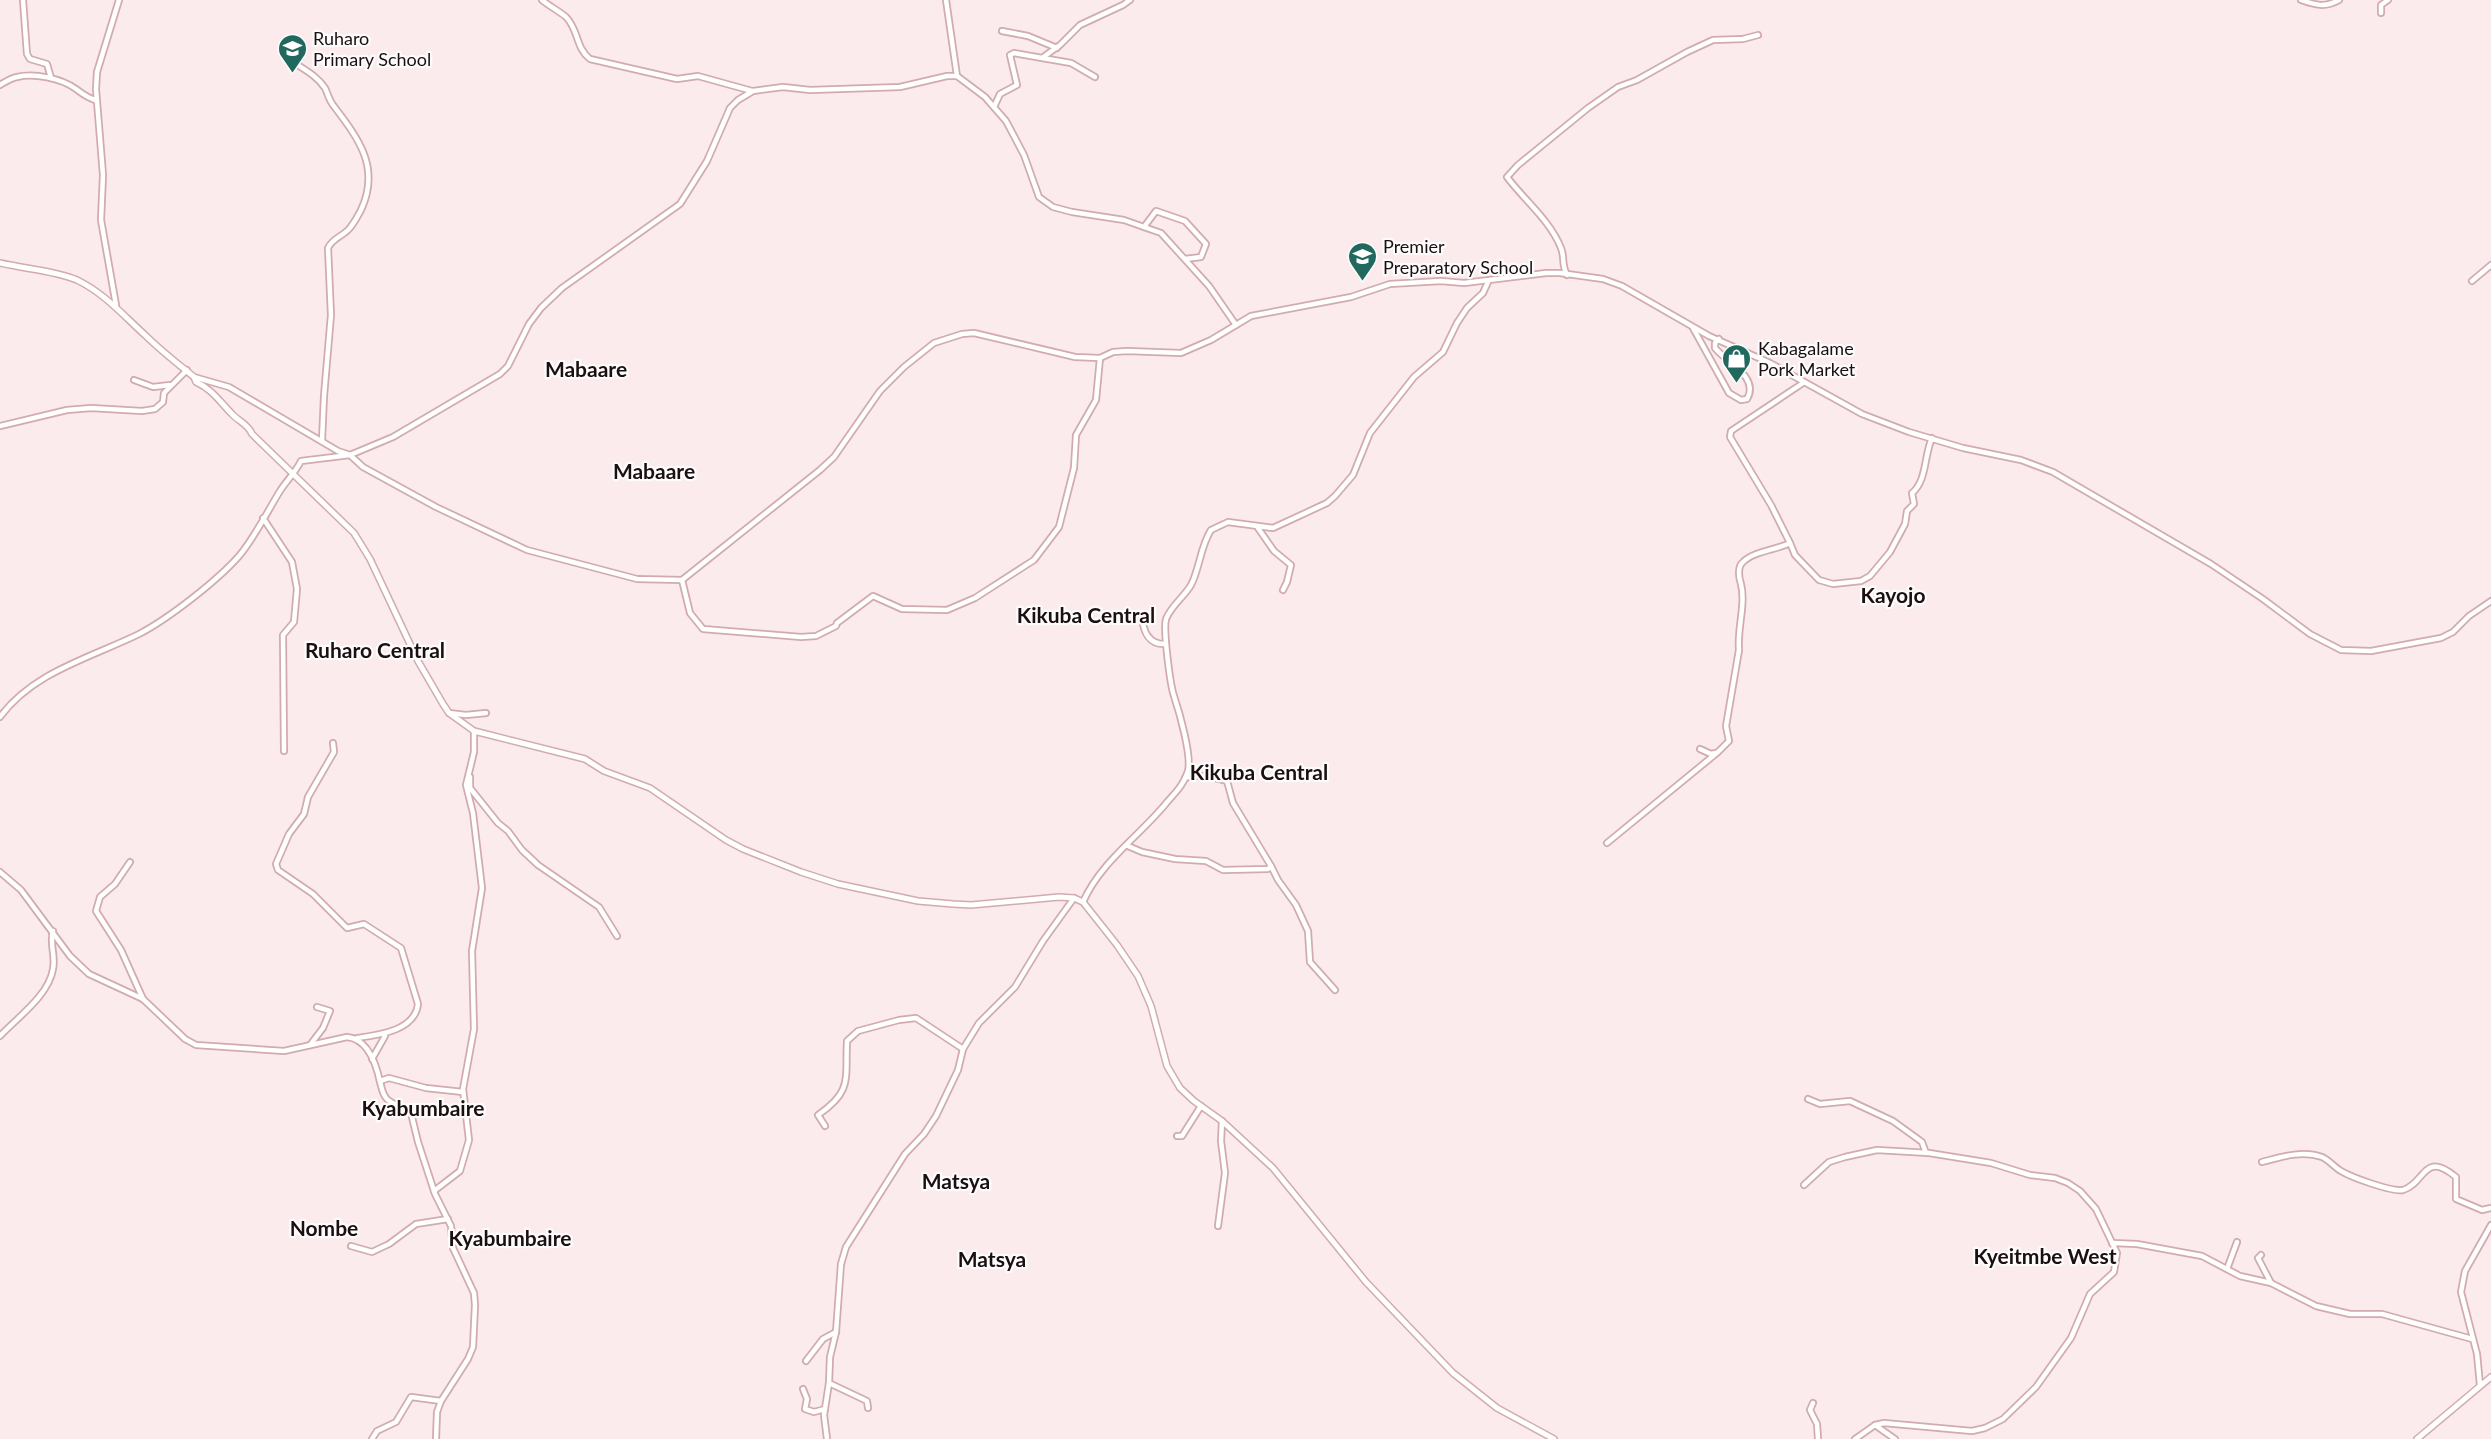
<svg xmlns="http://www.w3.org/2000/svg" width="2491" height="1439" viewBox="0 0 2491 1439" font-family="Lato,sans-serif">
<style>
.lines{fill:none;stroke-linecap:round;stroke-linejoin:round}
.minor-casing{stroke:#d2abaf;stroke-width:8}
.tertiary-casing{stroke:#d2abaf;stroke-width:8}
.minor{stroke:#fff;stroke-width:4.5}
.tertiary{stroke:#fff;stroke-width:5}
.labels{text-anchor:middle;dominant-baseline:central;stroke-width:4.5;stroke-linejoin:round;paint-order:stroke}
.poi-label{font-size:18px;fill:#1c0f11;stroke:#fcfcfc;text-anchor:start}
.quarter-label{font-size:21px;font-weight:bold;fill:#1c0f11;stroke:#fcfcfc}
</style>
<rect width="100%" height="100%" fill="#fbebec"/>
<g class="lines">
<defs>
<g id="minor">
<path d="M23,0L27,54L30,59L47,64L51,78"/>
<path d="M542,0C549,6 559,11 566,17C579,30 575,47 590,59L677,79L698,76L752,91"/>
<path d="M946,0L957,76"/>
<path d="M2301,0C2315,5 2325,8 2339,0"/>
<path d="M2381,13V5L2388,0"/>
<path d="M1002,31L1028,36L1057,48"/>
<path d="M1042,58L1071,63L1095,77"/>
<path d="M293,62C305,70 317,76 325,88C328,94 329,100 333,105C358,138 381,167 361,210C357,217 354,224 348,230C341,237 332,239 328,248L331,315L324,396L322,441"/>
<path d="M0,85C5,82 11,78 17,77C34,73 61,78 76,89C83,94 86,97 95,100"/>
<path d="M994,107L1000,94L1017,85L1010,55L1014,53L1042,58L1060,45L1080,25L1123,5L1130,0"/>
<path d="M1144,227L1156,211L1185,221L1206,244L1201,257L1185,259"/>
<path d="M1567,275C1561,264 1565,257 1561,248C1550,220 1525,201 1507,177L1518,165L1588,108L1618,87L1637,80L1687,52L1713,40L1743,39L1758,35"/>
<path d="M2472,281L2491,265"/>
<path d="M116,305L101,220L103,175L96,89L97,72L119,0"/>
<path d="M1693,328L1729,393L1741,400L1747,399C1760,377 1726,362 1715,348V343L1719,339"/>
<path d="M194,377L229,387L338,451L350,455L363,467L436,507L527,550L637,579L682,580L820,470L834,457L880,391L904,367L934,343L962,334L974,333L1075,357L1100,358L1113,352L1127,351L1181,353L1211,340L1251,316L1351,297L1390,284L1441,281L1464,283L1546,273H1560L1603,279L1622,286L1709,336L1770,363L1862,414L1909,432L1963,448L2021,460L2053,472L2211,564L2263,599L2310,634L2341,650L2371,651L2441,638L2453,632L2469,616L2491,601"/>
<path d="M134,380L153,387L170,385"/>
<path d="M0,426L67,410L91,408L142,411L155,409L163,402L164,393L187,370"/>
<path d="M263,518L292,562L297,589L294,622L283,635L284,751"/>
<path d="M1258,528L1274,551L1291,565L1287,582L1283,590"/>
<path d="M1790,543L1795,555L1819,580L1833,584L1861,581L1870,576L1890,552L1905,524L1907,511L1914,504L1912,493C1927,481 1924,455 1932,438"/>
<path d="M682,580L690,613L703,629L801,637L816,636L836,626L837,623L873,596L902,609L947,610L975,598L1034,560L1059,527L1074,468L1076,435L1096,400L1100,358"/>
<path d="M1142,616C1143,632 1149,645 1166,644"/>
<path d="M449,713L466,715L486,713"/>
<path d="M0,717C33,672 90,658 139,634C168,619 217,581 239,556C255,537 267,512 280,491C287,480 295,473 301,461L350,455L393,437L500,374L508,366L529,324L541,308L562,288L680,204L707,161L730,108L738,100L753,91L783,87L810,90L900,87L947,76H957L985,97L1006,121L1024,155L1039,197L1053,207L1072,212L1124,220L1161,233L1209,286L1236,325"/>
<path d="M333,743L334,752L308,797L304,814L289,834L276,864L278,870L313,894L347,928L364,924L401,948L418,1004C415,1031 378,1035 357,1038"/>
<path d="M1700,749L1711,754L1716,753"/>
<path d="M470,777V788L498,823L508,831L522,850L538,865L599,907L617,936"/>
<path d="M1185,778C1199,773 1212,777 1227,781L1233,803L1271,866"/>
<path d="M1607,843L1718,752L1729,741L1726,726L1739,650C1737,628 1746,605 1741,584C1739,578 1737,567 1743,562C1754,551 1776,550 1790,543L1771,505L1730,437L1731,431L1803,383"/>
<path d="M1128,846L1142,852L1175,859L1206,861L1223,870L1268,869L1271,866L1278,880L1296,905L1308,931L1310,962L1335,990"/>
<path d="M130,862L115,884L100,897L96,911L121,950L143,999"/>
<path d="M0,872L21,890L70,956L89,974L143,999L185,1039L196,1045L284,1051L347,1037C368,1039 376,1063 380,1082C382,1088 382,1094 387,1099C394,1106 404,1106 411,1113L418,1142L435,1194L451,1226L453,1248L474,1293L475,1305L473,1347L468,1359L441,1401L437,1412L436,1439"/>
<path d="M1083,902C1101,861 1141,835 1168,801C1177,791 1184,784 1188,771C1192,756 1179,711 1174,696C1170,684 1163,629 1166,619C1171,606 1184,597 1191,585C1200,568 1200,547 1211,530L1228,522L1273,528L1327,503L1335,496L1353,475L1370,433L1414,377L1443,352L1457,323L1467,308L1483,293L1488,282"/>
<path d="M0,1036C18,1017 49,995 53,969C56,955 49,944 53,931"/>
<path d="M310,1045L323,1028L330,1011L317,1007"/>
<path d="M372,1059L385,1036"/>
<path d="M380,1081L389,1078L426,1088L463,1092"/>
<path d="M1808,1099L1820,1104L1850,1101L1893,1121L1922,1142L1926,1153"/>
<path d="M825,1126L818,1115C853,1091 845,1079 847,1041L858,1031L899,1020L916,1018L963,1049"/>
<path d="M1177,1136H1182L1201,1106"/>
<path d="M2262,1162C2281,1157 2302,1150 2322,1157C2329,1160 2334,1167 2341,1171C2351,1177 2391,1192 2403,1190C2426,1183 2423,1150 2456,1177V1199L2482,1210L2491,1208"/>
<path d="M1804,1185L1829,1162L1845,1157L1877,1150L1929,1153L1991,1163L2030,1175L2055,1178L2068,1183L2080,1191L2096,1209L2117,1253L2114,1272L2090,1294L2071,1338L2036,1387L2003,1419L1985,1428L1972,1431L1884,1423L1875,1425L1855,1439"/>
<path d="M434,1191L460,1171L469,1140L463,1089L474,1029L472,951L482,888L473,813L466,785L474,752V731"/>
<path d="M1218,1226L1225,1173L1221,1141L1222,1121"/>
<path d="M2112,1243L2137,1244L2202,1256L2240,1276L2271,1283L2316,1306L2350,1314H2382L2472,1339"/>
<path d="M351,1246L372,1252L389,1244L416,1224L448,1219"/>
<path d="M2261,1255L2258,1258L2271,1283"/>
<path d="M2227,1269L2237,1242"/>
<path d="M806,1361L823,1339L836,1332"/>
<path d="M829,1383L867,1401L868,1408"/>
<path d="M2480,1385L2477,1354L2461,1292L2465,1271L2491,1225"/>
<path d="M803,1389L807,1399L805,1409L814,1412L825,1409"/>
<path d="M1813,1403L1810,1410L1817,1424L1818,1439"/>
<path d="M1875,1425L1895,1439"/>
<path d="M372,1439L377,1431L396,1422L411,1397L441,1401"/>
<path d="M827,1439L824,1415L829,1383L830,1357L836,1332L841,1264L846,1247L905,1154L924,1134L936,1116L958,1070L963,1049L979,1023L1015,987L1043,941L1074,898"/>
</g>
<g id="tertiary">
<path d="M0,263C25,269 53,270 77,280C104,293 123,315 145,335C160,350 177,363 194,377L196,382C212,389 220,402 232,414C238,421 248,424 252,434L354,533L370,559L418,661L443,704L449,713L474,731L585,759L604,771L650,788L726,840L743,849L801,872L838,884L918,901L953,904L971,905L1059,897L1074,898L1083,902L1117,945L1138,976L1151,1006L1167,1066L1180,1088L1194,1101L1222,1121L1273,1168L1366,1282L1453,1373L1497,1408L1554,1439"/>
<path d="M2417,1439L2491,1377"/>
</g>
</defs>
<use href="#minor" class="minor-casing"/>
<use href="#tertiary" class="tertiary-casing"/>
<use href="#minor" class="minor"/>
<use href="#tertiary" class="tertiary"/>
</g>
<defs>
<symbol id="school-pin" viewBox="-11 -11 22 30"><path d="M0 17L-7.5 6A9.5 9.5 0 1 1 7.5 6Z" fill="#21695f" stroke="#fcfcfc"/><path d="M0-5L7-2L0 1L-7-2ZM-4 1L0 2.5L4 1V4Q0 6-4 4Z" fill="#fff"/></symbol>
<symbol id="shop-pin" viewBox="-11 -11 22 30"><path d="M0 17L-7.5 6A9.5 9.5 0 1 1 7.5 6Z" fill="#21695f" stroke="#fcfcfc"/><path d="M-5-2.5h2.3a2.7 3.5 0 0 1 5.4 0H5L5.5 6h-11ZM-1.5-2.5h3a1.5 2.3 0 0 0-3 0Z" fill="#fff"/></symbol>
</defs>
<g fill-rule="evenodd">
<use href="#school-pin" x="276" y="32" width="33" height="45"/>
<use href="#school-pin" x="1346" y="240" width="33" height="45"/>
<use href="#shop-pin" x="1720" y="342" width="33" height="45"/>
</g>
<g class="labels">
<g class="poi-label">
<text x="313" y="38">Ruharo<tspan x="313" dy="21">Primary School</tspan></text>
<text x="1383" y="246">Premier<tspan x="1383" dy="21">Preparatory School</tspan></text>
<text x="1758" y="348">Kabagalame<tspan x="1758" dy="21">Pork Market</tspan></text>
</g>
<g class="quarter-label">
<text x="586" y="368">Mabaare</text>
<text x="654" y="470">Mabaare</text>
<text x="1893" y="594">Kayojo</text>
<text x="1086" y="614">Kikuba Central</text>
<text x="375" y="649">Ruharo Central</text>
<text x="1259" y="771">Kikuba Central</text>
<text x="423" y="1107">Kyabumbaire</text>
<text x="956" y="1180">Matsya</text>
<text x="324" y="1227">Nombe</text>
<text x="510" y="1237">Kyabumbaire</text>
<text x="2045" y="1255">Kyeitmbe West</text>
<text x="992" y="1258">Matsya</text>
</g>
</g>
</svg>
